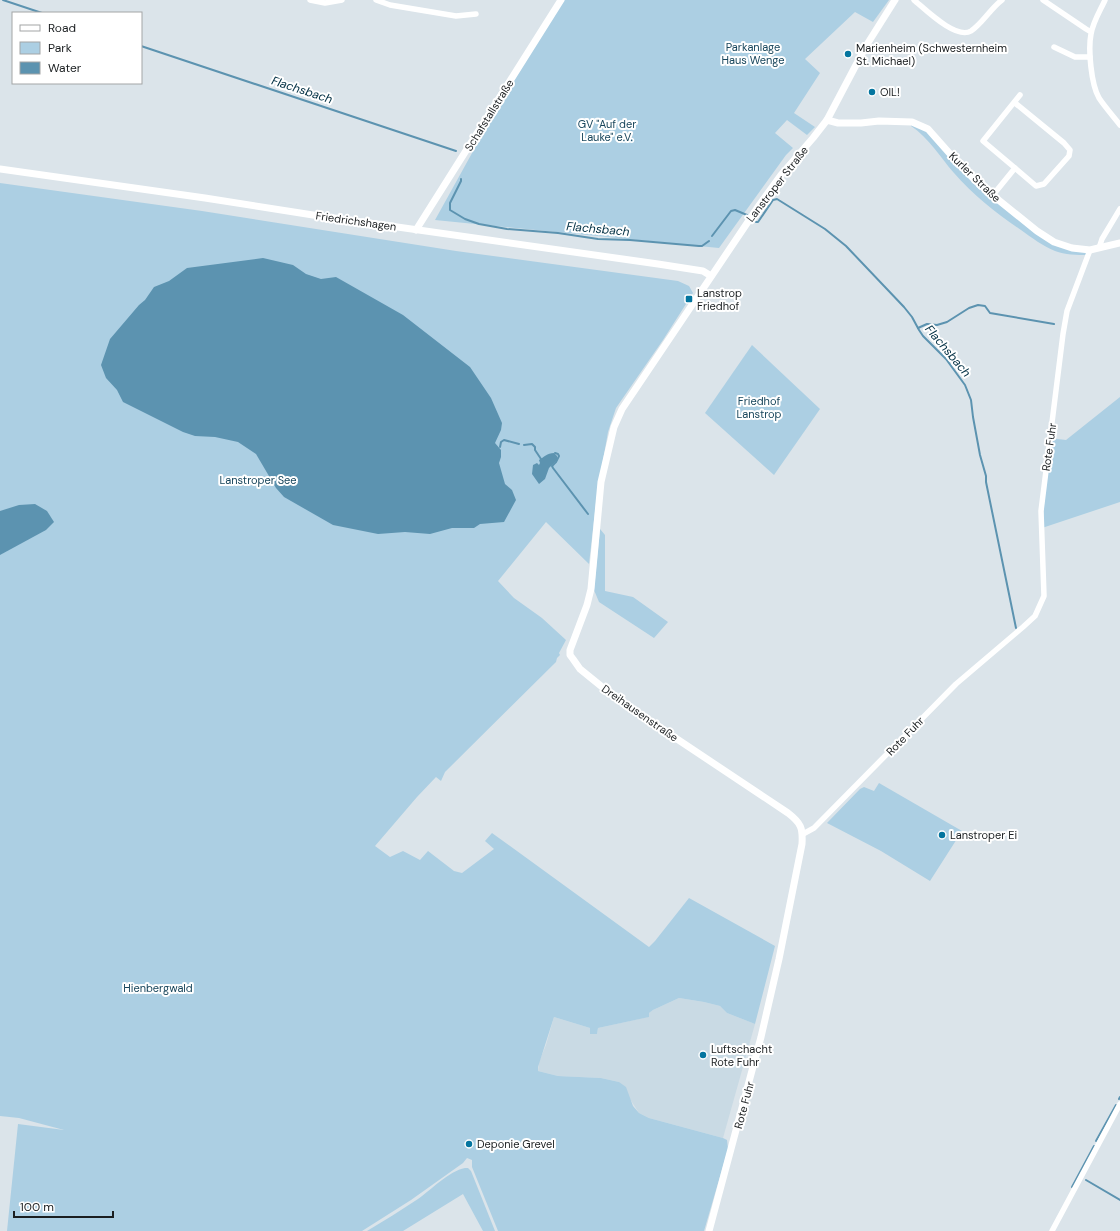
<svg xmlns="http://www.w3.org/2000/svg" width="1120" height="1231" viewBox="0 0 1120 1231" font-family="'DM Sans',sans-serif">
<style>
.built{fill:#c9dae4}
.green{fill:#accfe3}
.water{fill:#5c93b0}
.lines{fill:none;stroke-linecap:round;stroke-linejoin:round}
.stream{stroke:#5c93b0;stroke-width:2}
.minor{stroke:#fff;stroke-width:5.5}
.tertiary{stroke:#fff;stroke-width:7}
.secondary{stroke:#fff;stroke-width:7}
.poi-dot{fill:#04759f;stroke:#fff;stroke-width:1.5}
.labels{text-anchor:middle;dominant-baseline:central;stroke-width:4;stroke-linejoin:round;paint-order:stroke}
.park-label{font-size:11px;fill:#17455b;stroke:#fff}
.poi-label{font-size:11px;fill:#1a1e20;stroke:#fff;text-anchor:start}
.street-label{font-size:11px;fill:#1a1e20;stroke:#fff}
.water-label{font-size:12px;font-style:italic;fill:#002f43;stroke:#fff}
</style>
<rect width="100%" height="100%" fill="#dbe4ea"/>
<path class="built" d="M679,998L704,1002L720,1006L727,1013L755,1024L723,1138L649,1118L639,1113L619,1082L601,1078L558,1076L538,1071L539,1062L546,1045L554,1017L590,1028L597,1034L598,1028L648,1017L649,1013L653,1010Z"/>
<g class="green">
<path d="M562,0H889L873,22L855,12L805,59L820,73L794,113L815,127L807,135L787,120L775,133L793,148L786,155L719,248L435,220L518,70Z"/>
<path d="M912,122L928,129L959,164L1054,242L1090,250L1088,255C1077,255 1065,255 1055,251C1043,246 1032,238 1021,230C997,214 973,195 954,173C940,157 929,138 911,126Z"/>
<path d="M0,183L202,211L456,251L678,281L689,286L693,293L663,340L616,408L608,432L597,494L589,564L546,522L498,581L514,598L542,618L566,640L559,653L560,655L557,658L556,662L445,772L441,781L436,777L417,797L375,846L390,857L403,851L420,860L428,851L454,871L462,873L494,849L485,841L492,833L649,947L655,941L689,898L775,946L755,1024L727,1013L720,1006L704,1002L679,998L653,1010L649,1013V1017L598,1028L597,1034H590V1028L554,1017L538,1067V1071L558,1076L601,1078L619,1082L626,1087L633,1106L639,1113L649,1118L723,1138L727,1140L728,1149L704,1231H498L472,1167V1160L467,1158L463,1163L411,1200L362,1231H7L18,1124L64,1130L19,1118L0,1116Z"/>
<path d="M752,345L820,409L774,475L705,413Z"/>
<path d="M1120,397V502L1042,528L1050,438L1066,440Z"/>
<path d="M600,529L605,535V591L633,597L668,622L654,638L599,602L594,590Z"/>
<path d="M879,783L962,831L930,881L881,851L827,823L860,789L864,787L874,791Z"/>
<path d="M465,1168H468L471,1171L495,1231H483L463,1194L403,1231H367C384,1221 401,1210 418,1199C431,1190 449,1171 465,1168Z"/>
</g>
<g class="water">
<path d="M263,258L293,265L306,274L321,279L336,277L403,315L470,367L491,398L502,423L501,430L495,443L501,450V457L499,463L505,484L512,490L516,500L504,522L480,524L474,528H452L430,534L405,532L378,534L333,525L284,497L276,488L256,454L238,442L215,437L195,436L183,432L123,402L117,390L106,378L101,365L110,339L139,305L145,300L154,287L169,281L187,268Z"/>
<path d="M554,453L557,456V460L549,468L545,479L539,484L532,474L533,465L537,463L539,465L540,463L539,460C544,457 547,453 554,453Z"/>
<path d="M35,504L47,511L54,522L46,530L0,555V511L19,505Z"/>
</g>
<g class="lines">
<g class="stream">
<path d="M3,0L42,13"/>
<path d="M141,46L456,151"/>
<path d="M461,179V181L450,203V210L465,219L479,224L507,229L558,233L598,239L630,240L699,246H702L709,241"/>
<path d="M756,222H758L773,200L777,199L825,229L846,246L904,307L912,317L919,330L923,336L946,359L965,385L971,400L973,417L980,455L986,476V482L1016,628"/>
<path d="M712,236L731,211L735,210L747,215"/>
<path d="M918,328L927,324L937,325L947,322L969,308L978,305L985,306L990,313L1054,324"/>
<path d="M524,445L532,444L535,447V450L541,459"/>
<path d="M500,447L501,442L504,440L519,444"/>
<path d="M555,453L558,454L559,456L556,462L552,466L553,468L588,514"/>
<path d="M1119,1099L1120,1097"/>
<path d="M1096,1141L1116,1105"/>
<path d="M1086,1180L1120,1200"/>
<path d="M1072,1187L1094,1146"/>
</g>
<g class="minor">
<path d="M310,0L325,3L342,0"/>
<path d="M376,0L390,5L456,16L476,14"/>
<path d="M914,0C925,9 956,40 971,31C982,24 991,8 1002,0"/>
<path d="M1043,0L1086,29L1091,32"/>
<path d="M1105,0C1100,11 1093,22 1091,34C1088,49 1091,84 1099,98C1105,107 1113,116 1120,125"/>
<path d="M1054,47L1075,57H1090"/>
<path d="M1015,168L1036,186L1044,184L1069,156L1070,150L1064,143L1015,103"/>
<path d="M993,195L1015,168L983,141L1020,95"/>
<path d="M1099,248L1102,239L1120,209"/>
<path d="M803,834L814,828L956,684L1023,627L1035,616L1044,596L1041,511L1063,334L1067,311L1090,250"/>
<path d="M1052,1231L1120,1104"/>
</g>
<g class="tertiary">
<path d="M827,120L866,46L895,0"/>
<path d="M416,230L561,0"/>
</g>
<g class="secondary">
<path d="M0,169L205,198L313,215L658,264L703,271L711,276"/>
<path d="M709,1231L761,1037L779,959L802,844C803,828 801,823 788,813L617,699L580,669L573,659L570,655V650L587,605L591,589L601,482L614,427L622,409L760,204L781,175L813,138L827,120L838,123H861L879,121L912,122L928,129L959,164L980,185L1037,231L1054,242L1072,248L1090,250L1120,243"/>
</g>
</g>
<g class="poi-dot">
<circle cx="848" cy="54" r="4"/>
<circle cx="872" cy="92" r="4"/>
<rect x="685" y="295" width="8" height="8" rx="2"/>
<circle cx="942" cy="835" r="4"/>
<circle cx="703" cy="1055" r="4"/>
<circle cx="469" cy="1144" r="4"/>
</g>
<g class="labels">
<g class="park-label">
<text x="753" y="47">Parkanlage<tspan x="753" dy="13">Haus Wenge</tspan></text>
<text x="607" y="124">GV "Auf der<tspan x="607" dy="13">Lauke" e.V.</tspan></text>
<text x="759" y="401">Friedhof<tspan x="759" dy="13">Lanstrop</tspan></text>
<text x="258" y="480">Lanstroper See</text>
<text x="158" y="988">Hienbergwald</text>
</g>
<g class="poi-label">
<text x="856" y="48">Marienheim (Schwesternheim<tspan x="856" dy="13">St. Michael)</tspan></text>
<text x="880" y="92">OIL!</text>
<text x="697" y="293">Lanstrop<tspan x="697" dy="13">Friedhof</tspan></text>
<text x="950" y="835">Lanstroper Ei</text>
<text x="711" y="1049">Luftschacht<tspan x="711" dy="13">Rote Fuhr</tspan></text>
<text x="477" y="1144">Deponie Grevel</text>
</g>
<g class="street-label">
<text transform="translate(489 115) rotate(-58)">Schafstallstraße</text>
<text transform="translate(975 177) rotate(44)">Kurler Straße</text>
<text transform="translate(777 184) rotate(-52)">Lanstroper Straße</text>
<text transform="translate(356 221) rotate(8)">Friedrichshagen</text>
<text transform="translate(1049 447) rotate(-82)">Rote Fuhr</text>
<text transform="translate(640 713) rotate(35)">Dreihausenstraße</text>
<text transform="translate(905 736) rotate(-46)">Rote Fuhr</text>
<text transform="translate(744 1105) rotate(-75)">Rote Fuhr</text>
</g>
<g class="water-label">
<text transform="translate(302 90) rotate(18)">Flachsbach</text>
<text transform="translate(598 229) rotate(5)">Flachsbach</text>
<text transform="translate(948 351) rotate(50)">Flachsbach</text>
</g>
</g>
<rect x="12" y="12" width="130" height="72" fill="#ffffff" stroke="#a3a5a6"/>
<rect x="20" y="25" width="20" height="6" fill="#ffffff" stroke="#a3a5a6"/>
<text x="48" y="32" font-size="12" fill="#1a1e20">Road</text>
<rect x="20" y="42" width="20" height="12" fill="#accfe3" stroke="#a3a5a6"/>
<text x="48" y="52" font-size="12" fill="#1a1e20">Park</text>
<rect x="20" y="62" width="20" height="12" fill="#5c93b0" stroke="#a3a5a6"/>
<text x="48" y="72" font-size="12" fill="#1a1e20">Water</text>
<path d="M14 1211v6h99v-6" fill="none" stroke="#1a1e20" stroke-width="2"/>
<text x="20" y="1211" font-size="12" fill="#1a1e20" stroke="#ffffff" stroke-width="3" paint-order="stroke">100 m</text>
</svg>
